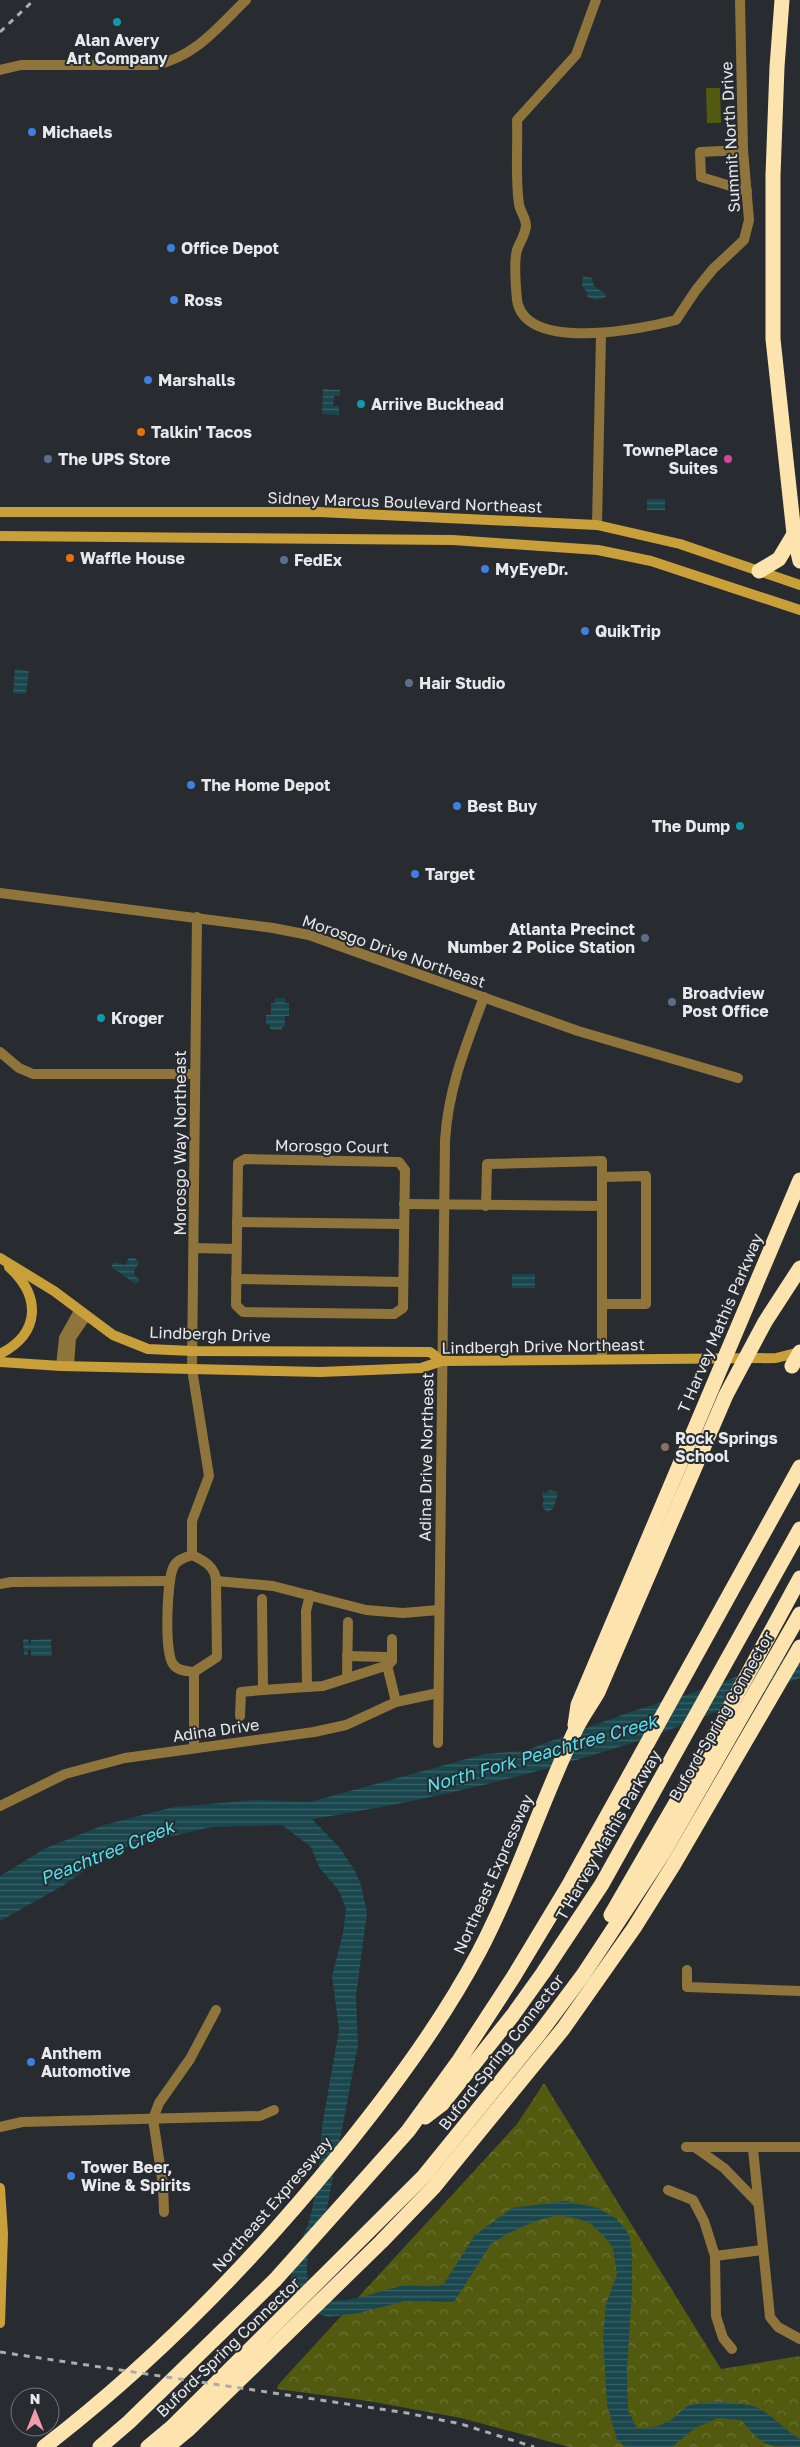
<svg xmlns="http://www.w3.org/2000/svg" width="800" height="2447" viewBox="0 0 800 2447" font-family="'Golos Text',sans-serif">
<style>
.forest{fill:url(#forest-crowns)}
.park{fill:#525a10}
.water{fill:url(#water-rules)}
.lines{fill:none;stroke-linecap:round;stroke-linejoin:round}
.minor{stroke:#8f753b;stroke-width:10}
.secondary{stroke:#c99f39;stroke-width:10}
.motorway{stroke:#fde4ae;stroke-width:15}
.rail{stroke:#aaacb0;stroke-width:3;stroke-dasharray:6 6;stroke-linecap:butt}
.culture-dot{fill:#0f9aa8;stroke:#282b2f;stroke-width:2}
.shop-dot{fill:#3f7fe0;stroke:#282b2f;stroke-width:2}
.food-dot{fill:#e8710a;stroke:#282b2f;stroke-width:2}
.service-dot{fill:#5c6f8a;stroke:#282b2f;stroke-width:2}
.hotel-dot{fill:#d1479c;stroke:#282b2f;stroke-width:2}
.education-dot{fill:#8d6e63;stroke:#282b2f;stroke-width:2}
.labels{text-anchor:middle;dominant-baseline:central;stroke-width:4;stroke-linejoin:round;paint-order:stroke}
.poi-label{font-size:16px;font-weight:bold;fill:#e7e9ec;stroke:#282b2f;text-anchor:start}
.street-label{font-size:16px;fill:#e7e9ec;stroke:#282b2f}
.water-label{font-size:18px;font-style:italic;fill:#4de2f2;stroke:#282b2f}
</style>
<defs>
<pattern id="forest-crowns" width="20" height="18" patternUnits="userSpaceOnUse" patternTransform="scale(1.25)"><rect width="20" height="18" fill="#525a10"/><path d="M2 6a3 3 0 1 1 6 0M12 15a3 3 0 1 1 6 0" fill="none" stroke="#6b7233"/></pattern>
<pattern id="water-rules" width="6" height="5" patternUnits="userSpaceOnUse" patternTransform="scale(1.25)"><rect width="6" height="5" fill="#19474d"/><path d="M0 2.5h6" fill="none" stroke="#3a6267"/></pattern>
</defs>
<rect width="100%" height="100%" fill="#282b2f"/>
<path class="forest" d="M544,2083L721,2369L800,2356V2447H569L461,2418L368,2401L277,2389L278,2385L517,2124Z"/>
<path class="park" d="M706,88H720L721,123H707Z"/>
<g class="water">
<path d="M583,276L592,278L594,286L606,294V297L596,300L587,297V292L582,286Z"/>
<path d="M323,389L340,390V396H334L333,406H339V415L322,414Z"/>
<rect x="647" y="499" width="18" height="11"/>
<path d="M15,669L29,671L26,694L13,693Z"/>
<path d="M275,998H285V1003H289V1016H285V1027H282V1030L270,1029V1025L266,1024V1015H271V1003H275Z"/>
<path d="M129,1258H135L139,1263L134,1271L135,1276L140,1280L136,1284L111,1267L114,1262L125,1265Z"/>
<rect x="512" y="1274" width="23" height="14"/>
<path d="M550,1490L557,1492L558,1495L553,1509L547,1512L542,1506L544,1499L542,1495L543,1491L546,1493Z"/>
<path d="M23,1639H28L29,1644H31V1640L51,1639L52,1656H31V1650H28V1655H24Z"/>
<path d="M800,1652V1678C740,1701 680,1728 619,1747C518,1779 416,1803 312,1819L340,1848L355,1871L361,1885L367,1913L356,1996L358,2045L327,2208C322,2226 307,2251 307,2266C304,2325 371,2292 401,2286C415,2284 429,2288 443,2285L475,2235L512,2208L565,2201L598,2208L617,2219L629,2234L632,2252V2292L627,2370L628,2410L637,2429C653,2428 663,2426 676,2416C679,2413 684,2408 688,2406C702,2400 747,2401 760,2409C775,2417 785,2431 800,2439V2447C764,2447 765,2447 741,2420L718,2418L695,2428L672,2447H626L617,2440L607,2405L603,2336L606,2304L617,2274L613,2248L605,2237L591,2224L579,2219L559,2215L538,2220L509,2233L491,2244L454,2302L405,2301L359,2313L329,2317L305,2310L293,2292L291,2280L293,2260L309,2222L318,2183L322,2126L339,2030L332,1976L343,1933L346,1909L339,1891L319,1867L311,1847L282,1825L211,1827L126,1847L100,1859L64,1885L0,1921V1876L46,1848L104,1825L174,1807L257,1800L310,1802L485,1754L524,1751L630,1712L705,1689Z"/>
</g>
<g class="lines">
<g class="minor">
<path d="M596,0L576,55L517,120C518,148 515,177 519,204C520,212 526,217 526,226C525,236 520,241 517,250C514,260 516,289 517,300C525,353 642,329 676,320L696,290L713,269L744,240L749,220L743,150L740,0"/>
<path d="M0,70L21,65H155C195,57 218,27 246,0"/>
<path d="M743,150L700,152L701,177L747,191"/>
<path d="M597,525L601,334"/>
<path d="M0,893L273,928L309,935L578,1031L738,1078"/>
<path d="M0,1052L19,1068L33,1074H195"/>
<path d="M245,1159L399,1162L405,1170L403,1308L394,1314L243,1312L236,1305L238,1163Z"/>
<path d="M602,1177L646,1176V1304H602"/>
<path d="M404,1204L602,1206V1359"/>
<path d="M486,1206L487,1164L602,1161V1206"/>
<path d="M237,1222L404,1224"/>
<path d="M194,1248L236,1249"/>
<path d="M236,1279L403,1282"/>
<path d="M61,1366L64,1338L79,1311"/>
<path d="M69,1366L71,1338L86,1316"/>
<path d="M192,1555V1521L209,1476L192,1369L197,917"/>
<path d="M192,1555C203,1560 216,1567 216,1581L217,1657L194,1672C187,1671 177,1671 173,1664C164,1652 167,1582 173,1568C176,1560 184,1558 192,1555Z"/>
<path d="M216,1581L273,1586L366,1610L403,1613L439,1610"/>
<path d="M0,1584L11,1582L170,1581"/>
<path d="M262,1599L263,1690L307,1687L306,1611L310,1595"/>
<path d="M347,1656L385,1657L396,1702"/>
<path d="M194,1672V1748"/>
<path d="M347,1677L348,1622"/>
<path d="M307,1687L323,1686L388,1665L392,1661V1639"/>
<path d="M240,1716L241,1692L263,1690"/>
<path d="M438,1743L445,1141C448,1089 466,1045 484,997"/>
<path d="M0,1806L65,1774L125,1758L314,1732L346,1725L396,1702L438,1693"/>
<path d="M687,1970V1987L800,1991"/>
<path d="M0,2127L22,2122L260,2116L274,2110"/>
<path d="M686,2147H800"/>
<path d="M696,2148L724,2168L757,2202"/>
<path d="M753,2149L770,2317L778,2327L800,2339"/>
<path d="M668,2190L693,2200L704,2221L715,2256L716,2316L723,2338L732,2349"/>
<path d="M164,2212L163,2185L153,2119L159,2103L190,2059L216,2010"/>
<path d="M715,2256L762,2250"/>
</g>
<g class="secondary">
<path d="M0,512H319L597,525L680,544L800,585"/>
<path d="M0,536L453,540L598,550L651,561L800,610"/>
<path d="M0,1258L54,1291L113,1335L148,1349L192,1351L430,1352L442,1361"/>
<path d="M0,1354C41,1333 41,1296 9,1267"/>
<path d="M0,1362L61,1366L320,1372L421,1368L442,1361L776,1358L800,1352"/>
<path d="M0,2188L3,2234L0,2323"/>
</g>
<g class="motorway">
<path d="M782,0L777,67L773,175V339L794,534L800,561"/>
<path d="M759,571L779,559L794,534"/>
<path d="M792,1366L800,1352"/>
<path d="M575,1725L578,1705L800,1180"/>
<path d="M611,1915L706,1751L800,1578"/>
<path d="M425,2117L442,2104L513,2015L543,1973L602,1884L800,1529"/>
<path d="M44,2447C153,2363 251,2263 338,2156C390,2092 440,2025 479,1952C516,1881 540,1805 574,1733C580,1719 590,1706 598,1692L726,1395L765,1322L800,1268"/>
<path d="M100,2447L129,2422L275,2280L408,2131L458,2062L514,1976L570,1883L800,1467"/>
<path d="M148,2447L172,2427L424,2176L539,2034L583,1975L662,1855L800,1614"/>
<path d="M167,2447L189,2429L381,2242L434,2187L563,2029L634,1928L674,1864L800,1647"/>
</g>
<g class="rail">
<path d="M0,32L34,0"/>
<path d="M0,2352L407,2413L461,2424L534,2447"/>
</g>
</g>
<g class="culture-dot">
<circle cx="117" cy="22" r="5"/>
<circle cx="361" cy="404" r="5"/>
<circle cx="740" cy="826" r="5"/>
<circle cx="101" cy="1018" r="5"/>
</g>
<g class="shop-dot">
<circle cx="32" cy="132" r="5"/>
<circle cx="171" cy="248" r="5"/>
<circle cx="174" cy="300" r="5"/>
<circle cx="148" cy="380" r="5"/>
<circle cx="485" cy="569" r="5"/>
<circle cx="585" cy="631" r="5"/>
<circle cx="191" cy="785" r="5"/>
<circle cx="457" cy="806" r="5"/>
<circle cx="415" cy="874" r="5"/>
<circle cx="31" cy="2062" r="5"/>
<circle cx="71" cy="2176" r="5"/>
</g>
<g class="food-dot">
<circle cx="141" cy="432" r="5"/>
<circle cx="70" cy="558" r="5"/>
</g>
<g class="service-dot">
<circle cx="48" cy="459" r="5"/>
<circle cx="284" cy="560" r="5"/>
<circle cx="409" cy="683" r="5"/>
<circle cx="645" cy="938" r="5"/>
<circle cx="672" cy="1002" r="5"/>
</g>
<circle class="hotel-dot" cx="728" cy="459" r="5"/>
<circle class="education-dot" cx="665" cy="1447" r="5"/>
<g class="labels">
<g class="poi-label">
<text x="117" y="40" text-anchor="middle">Alan Avery<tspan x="117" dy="18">Art Company</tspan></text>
<text x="42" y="132">Michaels</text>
<text x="181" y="248">Office Depot</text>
<text x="184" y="300">Ross</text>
<text x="158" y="380">Marshalls</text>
<text x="371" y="404">Arriive Buckhead</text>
<text x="151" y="432">Talkin' Tacos</text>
<text x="718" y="450" text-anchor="end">TownePlace<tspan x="718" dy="18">Suites</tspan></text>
<text x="58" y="459">The UPS Store</text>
<text x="80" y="558">Waffle House</text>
<text x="294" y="560">FedEx</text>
<text x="495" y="569">MyEyeDr.</text>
<text x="595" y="631">QuikTrip</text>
<text x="419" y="683">Hair Studio</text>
<text x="201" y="785">The Home Depot</text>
<text x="467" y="806">Best Buy</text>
<text x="730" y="826" text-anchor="end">The Dump</text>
<text x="425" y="874">Target</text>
<text x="635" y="929" text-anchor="end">Atlanta Precinct<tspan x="635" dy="18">Number 2 Police Station</tspan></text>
<text x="682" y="993">Broadview<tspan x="682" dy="18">Post Office</tspan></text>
<text x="111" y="1018">Kroger</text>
<text x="675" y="1438">Rock Springs<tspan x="675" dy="18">School</tspan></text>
<text x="41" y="2053">Anthem<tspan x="41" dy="18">Automotive</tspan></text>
<text x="81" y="2167">Tower Beer,<tspan x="81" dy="18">Wine &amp; Spirits</tspan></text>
</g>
<g class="street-label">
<text transform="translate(730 137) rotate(-93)">Summit North Drive</text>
<text transform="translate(405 502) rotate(2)">Sidney Marcus Boulevard Northeast</text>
<text transform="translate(394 951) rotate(19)">Morosgo Drive Northeast</text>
<text transform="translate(180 1143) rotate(-90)">Morosgo Way Northeast</text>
<text transform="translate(332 1146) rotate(1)">Morosgo Court</text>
<text transform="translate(720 1323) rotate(-67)">T Harvey Mathis Parkway</text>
<text transform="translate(210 1334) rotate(2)">Lindbergh Drive</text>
<text transform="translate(543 1346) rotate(-1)">Lindbergh Drive Northeast</text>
<text transform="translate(426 1457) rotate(-89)">Adina Drive Northeast</text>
<text transform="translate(721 1716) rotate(-60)">Buford-Spring Connector</text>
<text transform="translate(216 1730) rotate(-8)">Adina Drive</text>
<text transform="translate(608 1835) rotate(-60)">T Harvey Mathis Parkway</text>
<text transform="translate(493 1874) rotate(-66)">Northeast Expressway</text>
<text transform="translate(501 2052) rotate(-52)">Buford-Spring Connector</text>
<text transform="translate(272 2204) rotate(-49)">Northeast Expressway</text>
<text transform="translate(228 2347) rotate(-44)">Buford-Spring Connector</text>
</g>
<g class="water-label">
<text transform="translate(541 1753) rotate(-16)">North Fork Peachtree Creek</text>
<text transform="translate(107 1852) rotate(-22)">Peachtree Creek</text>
</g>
</g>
<g transform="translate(35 2412)"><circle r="24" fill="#282b2f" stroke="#74777b"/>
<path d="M0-4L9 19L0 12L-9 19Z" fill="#f29aae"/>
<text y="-8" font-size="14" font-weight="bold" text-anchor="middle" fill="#e7e9ec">N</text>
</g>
</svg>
